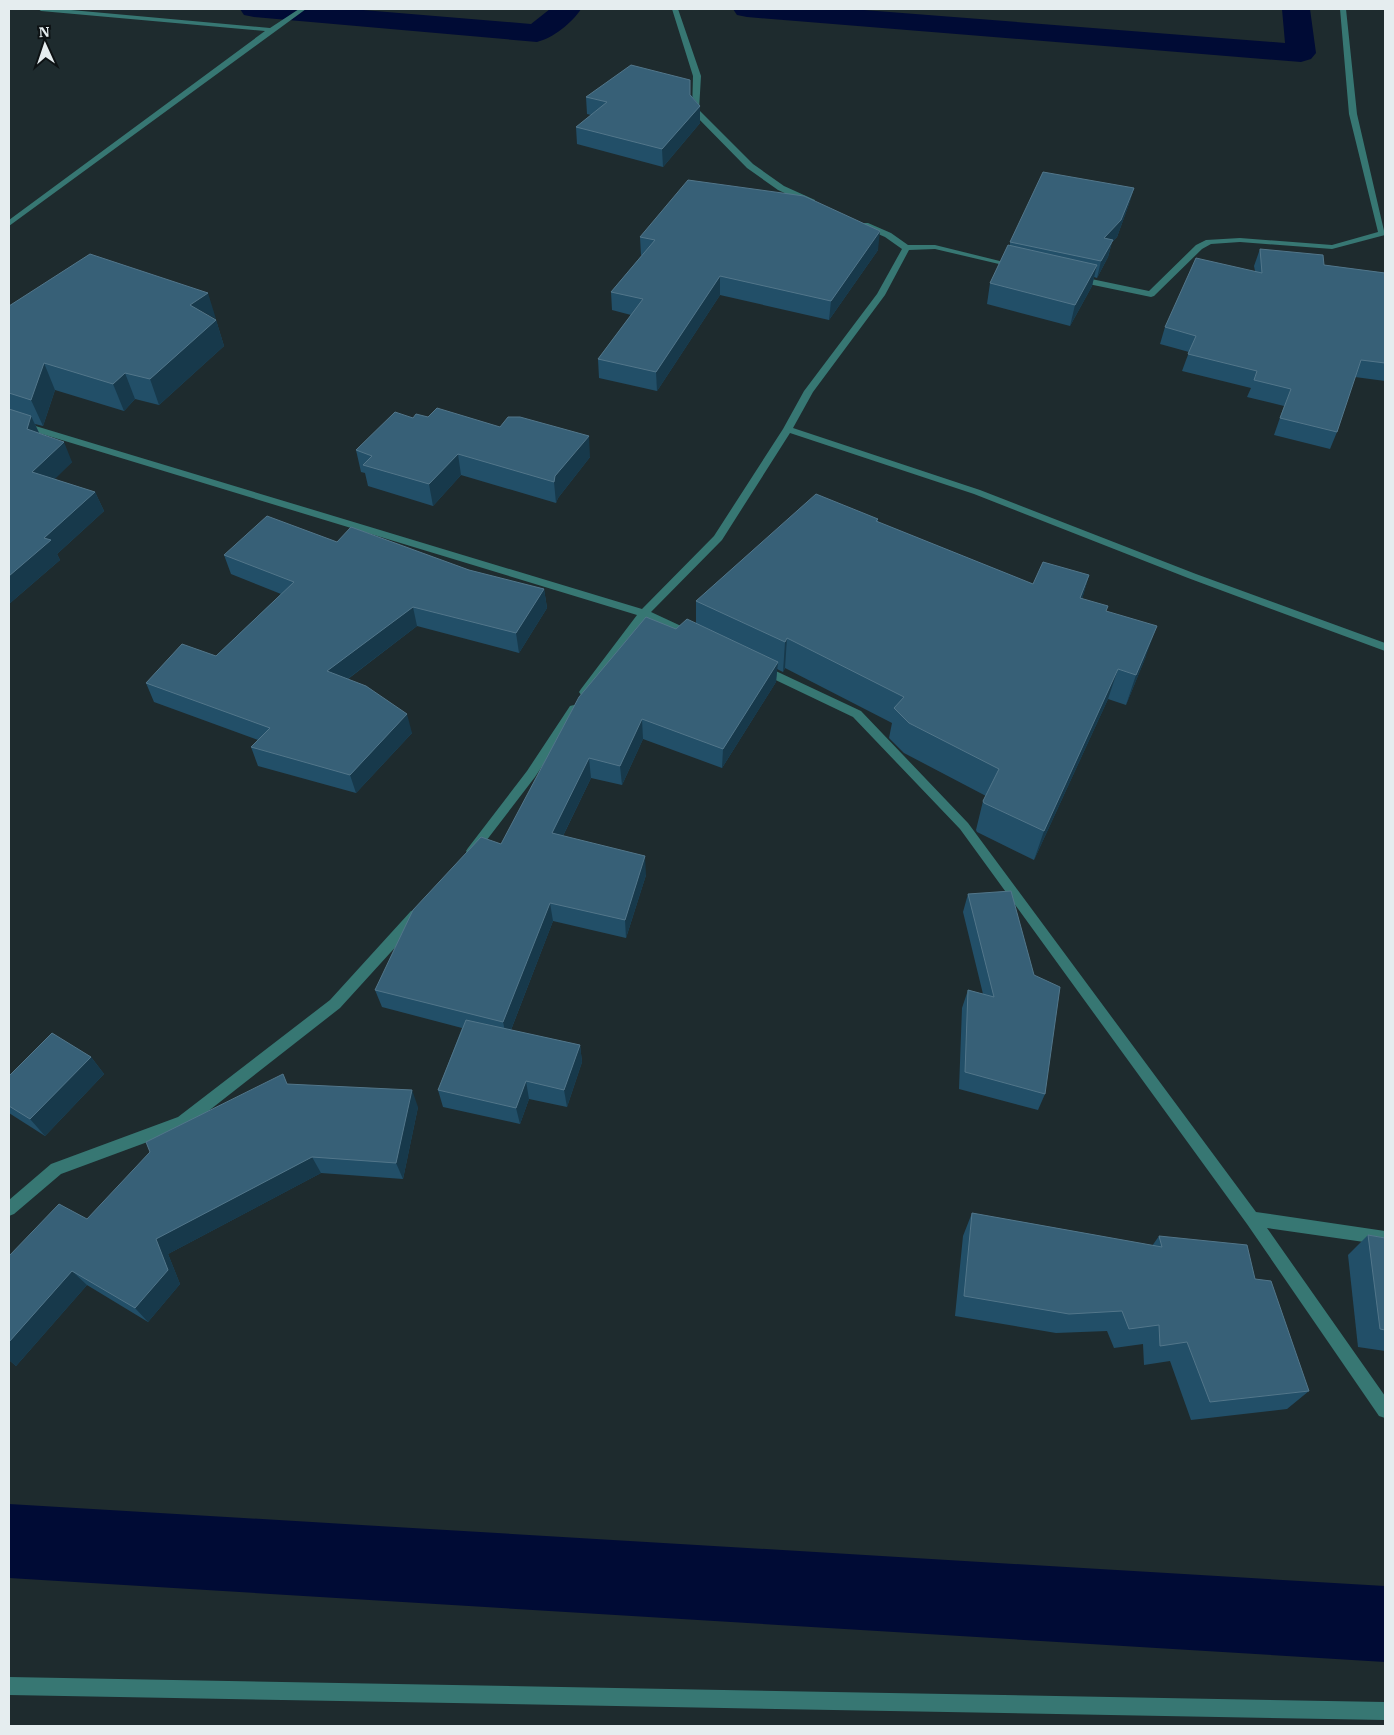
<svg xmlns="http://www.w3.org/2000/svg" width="1394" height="1735" viewBox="0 0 1394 1735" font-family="'IBM Plex Serif',serif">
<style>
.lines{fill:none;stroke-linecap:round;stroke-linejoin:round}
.canal{fill:#000b35;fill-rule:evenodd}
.street{fill:#377773;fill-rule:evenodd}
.wall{fill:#224f68}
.shaded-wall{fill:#17394b}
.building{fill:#376077;stroke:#52768a}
</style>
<rect width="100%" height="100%" fill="#1e2b2e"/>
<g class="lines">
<g class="canal">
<path d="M240,9H351L531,24L550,9H581C572,23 553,38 537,42L254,17L244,15Z"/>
<path d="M733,9H851L1285,43L1282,9H1310L1316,53L1311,59L1301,62L747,17L737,15Z"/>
<path d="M9,1504L1385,1586V1662L9,1578Z"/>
</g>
<g class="street">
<path d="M38,9H60L270,28L299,9H306L9,226V220L265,31L41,11Z"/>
<path d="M672,9H678L701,76L699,110L753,164L784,186L815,200V204H809L778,190L747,168L692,112L693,76Z"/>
<path d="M1340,9H1346L1357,114L1385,235L1332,249L1240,242L1211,244L1202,249L1154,296L1151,297L1074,281V277L1077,276L1149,291L1196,245L1206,240L1240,238L1332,245L1378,232L1349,114Z"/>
<path d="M862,223H868L891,233L908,245H935L1020,266L1016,268L935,249L909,250L885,295L813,392L793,428L980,490L1196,574L1385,643V651L1188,578L974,494L790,433L722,540L651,612L694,632L695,635L694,638H686L646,618L589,695H581L579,692L581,689L637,615L9,424V418L642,609L714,536L783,429L804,391L877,294L902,249L885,237L862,227Z"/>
<path d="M763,665L861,711L968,823L1256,1212L1385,1231V1245L1267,1228L1385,1396V1418L1379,1416L1247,1224L960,829L853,717L759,672L757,669L759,666Z"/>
<path d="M574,705L580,709L535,777L476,854H468L466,851L468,848L527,771L570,706Z"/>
<path d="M416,910L421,911L422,915L421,919L340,1008L188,1127L61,1174L14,1214L9,1216V1200L51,1164L178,1117L330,1000L411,911Z"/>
<path d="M9,1677L1385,1702V1720L9,1695Z"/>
</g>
</g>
<g class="wall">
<path d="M691,95L700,106V123L663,167L577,144L576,127L591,115L587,114L586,97Z"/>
<path d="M1134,188L1129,204L1117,237L1112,242L1108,257L1097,278L1094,277L1092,286L1070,326L987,304L990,283L1010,246V242Z"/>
<path d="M640,237L878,250L829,320L720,295L657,391L599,378L598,359L631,315L612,310L611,292L642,255H641Z"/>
<path d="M1260,249L1324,265L1385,273V381L1355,377L1337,432L1330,449L1274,435L1284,406L1247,397L1251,388L1182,371L1189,352L1160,344L1165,327L1255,271L1254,266Z"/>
<path d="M9,306L215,319L216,320L224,346L159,405L135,399L124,411L55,390L43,426L35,424L39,433L72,462L54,479L95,492L104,511L57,554L60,560L9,604Z"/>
<path d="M356,450L590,457L558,498L556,503L461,475L433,506L368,486L365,473L361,472Z"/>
<path d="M878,519V522L1033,584L1089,575L1082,599L1106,611L1146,656L1126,705L1108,699L1034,860L977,832L976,830L983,801L986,796L904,753L889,738L892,723L785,668L783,672L777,669L776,682L722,768L643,739L622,785L591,778L563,836L646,875L626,938L553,921L511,1030L580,1045L582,1062L567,1107L529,1099L520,1124L443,1107L438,1090L462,1028L382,1007L375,990L501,844L676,629L696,624V601Z"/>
<path d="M337,542L469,570L544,589L547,608L519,653L417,626L348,679L412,733L356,793L258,766L251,747L258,740L154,702L146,683L216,656L281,594L231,574L224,555Z"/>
<path d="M968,894L1045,1094L1038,1110L959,1089L962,1008L968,990L983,994L963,912Z"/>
<path d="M91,1057L104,1074L45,1136L9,1113V1076Z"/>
<path d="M287,1084L418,1107L403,1179L321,1173L168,1254L180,1284L148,1322L87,1285L16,1366L9,1360V1256L87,1219Z"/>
<path d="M972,1213L1152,1246L1159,1236L1255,1279L1309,1391L1287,1409L1191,1420L1170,1361L1144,1365L1143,1344L1114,1348L1107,1331L1056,1333L955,1316L963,1236Z"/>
<path d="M1368,1235L1385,1238V1351L1358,1347L1348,1255Z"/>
</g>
<g class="shaded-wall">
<path d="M700,106V123L663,167L662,149Z"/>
<path d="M1134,188L1129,204L1117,237L1112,242L1108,257L1097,278L1101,261L1104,238Z"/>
<path d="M880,231L878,250L829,320L831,301Z"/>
<path d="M1097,265L1092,286L1070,326L1075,305Z"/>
<path d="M720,276V295L657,391L656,372Z"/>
<path d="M208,293L216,319L190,305Z"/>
<path d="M216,320L224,346L159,405L150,379Z"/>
<path d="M44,363L55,390L43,426L31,400Z"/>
<path d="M125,373L135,399L124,411L113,384Z"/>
<path d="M31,416L40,435L27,429Z"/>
<path d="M589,436L590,457L558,498L556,503L554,482L555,476Z"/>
<path d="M64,442L72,462L42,492L32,472Z"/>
<path d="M458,454L461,475L433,506L429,484Z"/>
<path d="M95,492L104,511L57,554L60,560L9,604V576L44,538Z"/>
<path d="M1089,575L1080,606V598Z"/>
<path d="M544,589L547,608L519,653L516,633Z"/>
<path d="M413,607L417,626L333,690L327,671Z"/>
<path d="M1157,626L1146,656L1126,705L1136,675Z"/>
<path d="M787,638L785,668L783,672L785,642Z"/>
<path d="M778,662L776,682L722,768L723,749Z"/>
<path d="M1118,669L1108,699L1034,860L1044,831Z"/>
<path d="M407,714L412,733L356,793L350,775Z"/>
<path d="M642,719L643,739L622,785L620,766Z"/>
<path d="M589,758L591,778L555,852L552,833Z"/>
<path d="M645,856L646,875L626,938L625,920Z"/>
<path d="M550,903L553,921L507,1040L503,1022Z"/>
<path d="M580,1045L582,1062L567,1107L564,1090Z"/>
<path d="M91,1057L104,1074L45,1136L30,1119Z"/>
<path d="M526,1081L529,1099L520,1124L516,1108Z"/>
<path d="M412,1090L418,1107L403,1179L396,1163Z"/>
<path d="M312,1157L321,1173L168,1254L180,1284L148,1322L135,1308L156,1239Z"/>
<path d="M72,1271L87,1285L16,1366L9,1360V1342Z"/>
</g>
<g class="building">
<path d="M631,65L690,80V95L700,106L662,149L576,127L607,102L586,97Z"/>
<path d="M1043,172L1134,188L1121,220L1104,238L1113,240L1101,261L1010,242Z"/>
<path d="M688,180L804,196L880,231L831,301L720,276L656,372L598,359L643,299L611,292L655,240L640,237Z"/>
<path d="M1008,245L1097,265L1075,305L990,283Z"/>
<path d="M1260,249L1323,255L1324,265L1385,273V363L1361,360L1337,432L1280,418L1291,389L1254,380L1257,371L1188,354L1196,336L1165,327L1196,258L1262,273Z"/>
<path d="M90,254L208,293L190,305L216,320L150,379L125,373L113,384L44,363L31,400L9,393V306Z"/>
<path d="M437,408L500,427L508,417H520L589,436L555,476L554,482L458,454L429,484L363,465L372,456L356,450L395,412L413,418L416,414L428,417Z"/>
<path d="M9,409L31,416L27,429L64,442L32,472L95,492L44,538L51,540L9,576Z"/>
<path d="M816,494L878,519L876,521L1033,584L1043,562L1089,575L1080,598L1108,606L1106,611L1157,626L1136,675L1118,669L1044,831L984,803L983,801L999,769L909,723L894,708L904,697L787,638L785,642L696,601Z"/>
<path d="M267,516L337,542L351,527L469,570L544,589L516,633L413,607L327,671L366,686L407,714L350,775L251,747L270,728L146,683L182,644L216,656L294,582L224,555Z"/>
<path d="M646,617L676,629L687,619L778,662L723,749L642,719L620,766L589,758L552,833L645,856L625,920L550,903L503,1022L375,990L413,910L481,837L501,844L579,697Z"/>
<path d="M1011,891L1034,975L1060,987L1045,1094L965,1072L968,990L994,997L968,894Z"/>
<path d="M466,1020L580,1045L564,1090L526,1081L516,1108L438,1090Z"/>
<path d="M52,1033L91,1057L30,1119L9,1106V1076Z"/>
<path d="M283,1074L287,1084L412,1090L396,1163L312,1157L156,1239L168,1270L135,1308L72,1271L9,1342V1256L59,1204L87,1219L150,1152L146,1142Z"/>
<path d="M972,1213L1162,1247L1159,1236L1247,1245L1255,1279L1271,1281L1309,1391L1210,1402L1187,1342L1160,1346L1159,1325L1129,1329L1122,1311L1069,1314L964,1296Z"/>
<path d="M1368,1235L1385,1238V1330L1380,1329Z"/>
</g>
<rect width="1394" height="1735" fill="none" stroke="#e5edef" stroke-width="20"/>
<g transform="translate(45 45) rotate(357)" stroke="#0d1214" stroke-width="4" paint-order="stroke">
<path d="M0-4L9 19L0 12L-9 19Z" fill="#e5edef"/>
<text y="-8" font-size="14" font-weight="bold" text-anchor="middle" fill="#e5edef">N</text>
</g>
</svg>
